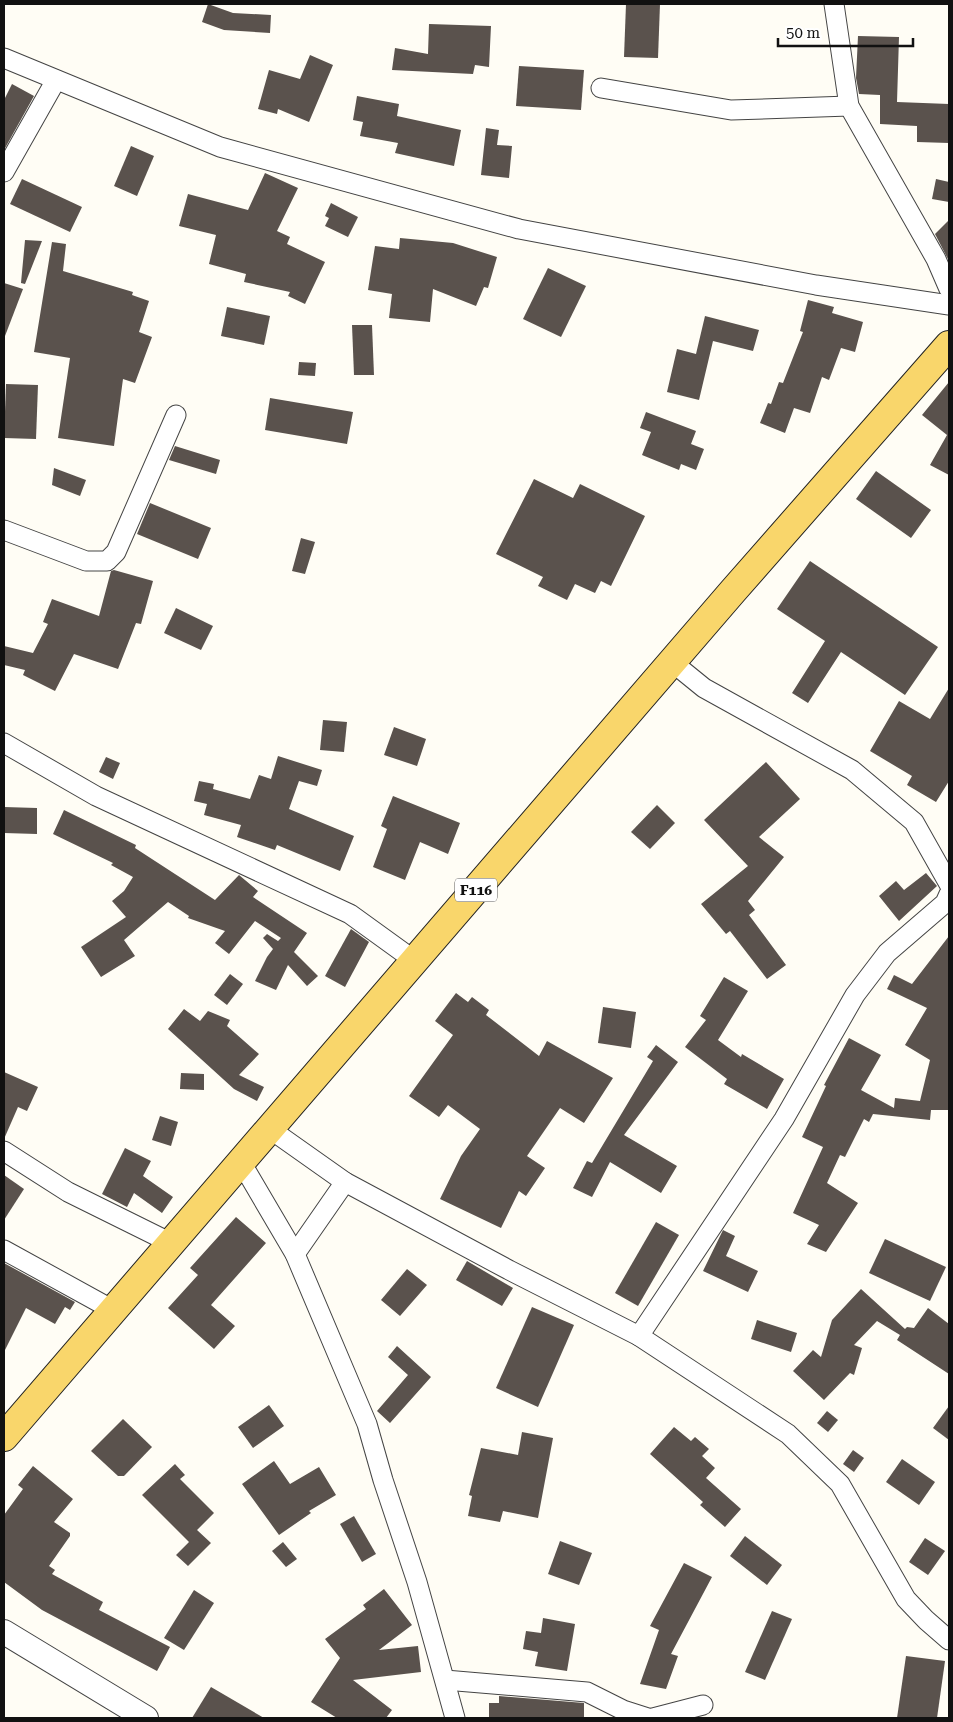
<svg xmlns="http://www.w3.org/2000/svg" width="953" height="1722" viewBox="0 0 953 1722" font-family="'Roboto Serif',serif">
<style>
.building{fill:#5a524d}
.lines{fill:none;stroke-linecap:round;stroke-linejoin:round}
.minor-casing{stroke:#444;stroke-width:21}
.tertiary-casing{stroke:#444;stroke-width:26}
.primary-casing{stroke:#222;stroke-width:30}
.minor{stroke:#fff;stroke-width:19}
.tertiary{stroke:#fff;stroke-width:24}
.primary{stroke:#f9d66b;stroke-width:28}
.labels{text-anchor:middle;dominant-baseline:central;stroke-width:5;stroke-linejoin:round;paint-order:stroke}
.shield{fill:#fff;stroke:#585858;stroke-width:1}
.shield-label{font-size:14px;font-weight:bold;fill:#111}
</style>
<rect width="100%" height="100%" fill="#fffdf5"/>
<g class="building">
<path d="M208,4L233,13L271,15L270,33L224,30L202,22Z"/>
<path d="M626,4H660L658,58L624,57Z"/>
<path d="M429,24L491,26L489,67L475,65L473,74L392,70L395,48L428,54Z"/>
<path d="M858,36L899,37L897,102L949,104V143L917,142V126L880,124V95L859,94L856,78Z"/>
<path d="M310,55L333,65L309,122L278,109L277,114L258,109L269,70L300,79Z"/>
<path d="M519,66L584,70L581,110L516,106Z"/>
<path d="M12,84L34,96L4,150V100Z"/>
<path d="M357,96L399,104L397,116L461,130L454,166L395,153L398,143L360,136L363,122L353,120Z"/>
<path d="M486,128L499,130L497,145L512,146L509,178L481,175Z"/>
<path d="M131,146L154,156L137,196L114,186Z"/>
<path d="M265,173L298,188L277,231L290,237L287,244L325,262L305,304L288,296L290,292L244,282L246,274L209,264L216,235L179,226L188,194L248,210Z"/>
<path d="M22,179L82,207L70,232L10,204Z"/>
<path d="M936,179L949,182V202L932,199Z"/>
<path d="M331,203L358,217L348,237L325,226L329,218L325,216Z"/>
<path d="M949,220V261L935,234Z"/>
<path d="M400,238L453,243L497,257L488,288L484,287L476,306L433,289L430,322L389,318L392,294L368,290L375,246L399,249Z"/>
<path d="M25,240L42,241L25,284L21,283Z"/>
<path d="M52,242L66,244L63,271L133,292L132,295L149,301L139,332L152,337L135,383L123,379L114,446L58,438L70,358L34,352Z"/>
<path d="M548,268L586,286L561,337L523,319Z"/>
<path d="M4,283L23,289L5,336H4Z"/>
<path d="M808,300L834,307L832,313L863,322L855,352L841,348L829,380L822,377L810,413L794,408L785,433L760,423L768,403L771,404L779,382L783,383L803,332L800,331Z"/>
<path d="M227,307L270,316L264,345L221,336Z"/>
<path d="M705,316L759,330L753,351L713,341L699,400L667,392L677,349L696,354Z"/>
<path d="M352,325H372L374,375H354Z"/>
<path d="M299,362L316,363L315,376L298,375Z"/>
<path d="M949,382V475L930,465L947,435L922,415Z"/>
<path d="M6,384L38,385L36,439L4,438Z"/>
<path d="M270,398L353,412L347,444L265,430Z"/>
<path d="M646,412L696,431L691,444L704,449L696,470L681,464L679,470L642,455L651,432L640,428Z"/>
<path d="M175,446L220,460L216,474L169,460Z"/>
<path d="M54,468L86,480L80,496L52,485Z"/>
<path d="M876,471L931,510L911,538L856,499Z"/>
<path d="M534,479L573,498L580,484L645,516L611,586L601,581L595,593L575,584L567,600L538,586L543,577L496,554Z"/>
<path d="M150,503L211,528L198,559L137,534Z"/>
<path d="M301,538L315,542L305,574L292,571Z"/>
<path d="M810,561L938,647L905,695L841,652L808,703L792,693L825,641L777,609Z"/>
<path d="M114,570L153,581L141,624L136,623L118,669L74,654L55,691L23,675L25,670L4,665V646L33,653L48,624L43,622L52,599L99,616L111,571Z"/>
<path d="M176,608L213,626L201,650L164,633Z"/>
<path d="M949,688V781L936,802L907,785L912,776L870,751L899,701L930,719Z"/>
<path d="M323,720L347,722L344,752L320,750Z"/>
<path d="M394,727L426,739L417,766L384,755Z"/>
<path d="M278,756L322,770L317,786L299,781L289,809L354,836L340,871L277,845L275,850L237,837L241,825L204,815L207,804L194,801L199,781L214,784L213,789L250,799L259,775L271,779Z"/>
<path d="M106,757L120,763L113,779L99,772Z"/>
<path d="M766,762L800,799L759,837L784,857L748,901L755,910L749,915L786,965L767,979L730,931L726,934L701,904L748,866L704,820Z"/>
<path d="M393,796L460,823L448,854L420,842L405,880L373,867L387,829L381,826Z"/>
<path d="M657,805L675,823L650,849L631,832Z"/>
<path d="M4,807L37,808V834L4,833Z"/>
<path d="M64,810L136,845L135,848L215,900L239,875L258,891L253,897L307,933L294,952L318,976L307,986L288,965L276,990L255,981L267,957L273,949L263,938L267,934L278,941L281,938L255,921L229,954L215,943L225,931L188,918L189,916L168,902L124,940L135,956L101,977L81,947L126,917L112,901L124,891L133,877L111,865L113,863L53,834Z"/>
<path d="M926,873L937,886L899,921L879,896L896,881L904,890Z"/>
<path d="M351,929L369,942L345,987L325,976Z"/>
<path d="M949,936V1110H931L930,1120L873,1114L869,1122L864,1119L845,1157L840,1155L827,1183L858,1203L826,1252L807,1244L819,1225L793,1213L823,1147L802,1137L826,1086L824,1085L849,1038L881,1055L861,1090L894,1108L895,1098L920,1101L930,1060L905,1045L927,1008L887,989L894,975L912,984Z"/>
<path d="M230,974L243,984L227,1005L214,995Z"/>
<path d="M724,977L748,991L718,1040L741,1057L742,1054L784,1079L767,1109L724,1084L727,1079L685,1047L706,1020L700,1016Z"/>
<path d="M456,993L468,1002L472,997L489,1010L486,1015L539,1056L547,1041L613,1078L584,1123L560,1108L527,1156L545,1168L526,1196L519,1191L501,1228L440,1199L461,1156L480,1129L448,1105L439,1117L409,1096L453,1035L435,1021Z"/>
<path d="M603,1007L636,1012L631,1048L598,1043Z"/>
<path d="M184,1009L200,1021L208,1011L230,1020L227,1026L259,1054L239,1075L264,1087L257,1101L234,1089L168,1029Z"/>
<path d="M656,1045L678,1062L624,1135L677,1166L661,1193L610,1162L592,1197L573,1188L587,1161L592,1163L653,1061L647,1057Z"/>
<path d="M4,1072L38,1087L27,1111L18,1107L4,1139Z"/>
<path d="M181,1073L204,1074V1090L180,1089Z"/>
<path d="M160,1116L178,1122L171,1146L152,1140Z"/>
<path d="M125,1148L151,1161L143,1176L173,1197L162,1213L134,1193L127,1207L102,1194Z"/>
<path d="M4,1175L24,1189L4,1220Z"/>
<path d="M236,1217L266,1243L211,1305L235,1326L214,1349L168,1308L198,1275L190,1268Z"/>
<path d="M656,1222L679,1235L638,1306L615,1293Z"/>
<path d="M723,1230L735,1236L726,1256L758,1271L748,1292L703,1271Z"/>
<path d="M885,1239L946,1267L930,1301L869,1273Z"/>
<path d="M467,1261L513,1288L502,1306L456,1280Z"/>
<path d="M4,1263L75,1302L70,1310L65,1307L55,1324L26,1308L4,1352Z"/>
<path d="M407,1269L427,1285L400,1316L381,1300Z"/>
<path d="M861,1289L905,1329L907,1327L914,1328L928,1308L949,1324V1374L897,1340L900,1335L877,1321L854,1345L862,1348L854,1375L850,1373L824,1400L793,1371L813,1350L821,1357L832,1320Z"/>
<path d="M532,1307L574,1325L538,1407L496,1388Z"/>
<path d="M757,1320L797,1333L791,1352L751,1339Z"/>
<path d="M397,1346L431,1377L390,1423L377,1411L408,1375L388,1357Z"/>
<path d="M269,1405L284,1426L253,1448L238,1427Z"/>
<path d="M949,1406V1440L933,1428Z"/>
<path d="M827,1411L838,1420L828,1432L817,1423Z"/>
<path d="M123,1419L152,1447L124,1476H118L91,1451Z"/>
<path d="M674,1427L691,1441L695,1437L709,1449L702,1456L715,1468L706,1478L741,1509L725,1527L700,1505L703,1502L650,1454Z"/>
<path d="M522,1432L553,1438L538,1518L503,1511L500,1522L468,1516L472,1496L469,1495L481,1448L518,1455Z"/>
<path d="M853,1450L864,1458L854,1472L843,1464Z"/>
<path d="M902,1459L935,1482L919,1505L886,1482Z"/>
<path d="M274,1461L290,1484L319,1467L336,1495L309,1511L311,1513L279,1535L242,1484Z"/>
<path d="M175,1464L185,1475L180,1479L214,1513L197,1530L211,1543L188,1566L176,1555L189,1542L142,1495Z"/>
<path d="M33,1466L73,1499L54,1522L70,1533V1536L49,1566L55,1570L52,1574L103,1602L99,1610L170,1647L157,1671L42,1610L4,1582V1515L23,1489L18,1485Z"/>
<path d="M354,1516L376,1554L362,1562L340,1524Z"/>
<path d="M745,1536L782,1565L767,1585L730,1556Z"/>
<path d="M925,1538L945,1551L928,1575L909,1562Z"/>
<path d="M560,1541L592,1553L579,1585L548,1574Z"/>
<path d="M283,1542L297,1559L286,1567L272,1551Z"/>
<path d="M684,1563L712,1577L671,1654L678,1656L666,1689L640,1684L659,1630L650,1626Z"/>
<path d="M384,1589L412,1625L379,1650L418,1646L421,1672L353,1680L392,1710L386,1718H337L311,1702L340,1658L325,1639L366,1609L363,1605Z"/>
<path d="M194,1590L214,1603L184,1650L164,1638Z"/>
<path d="M772,1611L792,1619L765,1680L745,1672Z"/>
<path d="M543,1618L575,1624L567,1671L535,1666L538,1652L523,1649L526,1631L541,1633Z"/>
<path d="M906,1656L945,1661L937,1718H897Z"/>
<path d="M211,1687L264,1718H192Z"/>
<path d="M499,1696L584,1703V1718H489V1703H499Z"/>
</g>
<g class="lines">
<defs>
<g id="minor">
<path d="M834,4L849,106L936,259L949,289"/>
<path d="M4,58L220,147L519,229L816,285L949,305"/>
<path d="M601,88L731,110L849,106"/>
<path d="M4,172L56,80"/>
<path d="M4,530L86,561H107L116,552L176,415"/>
<path d="M672,662L704,688L852,770L914,822L949,884"/>
<path d="M4,743L96,796L350,914L415,961"/>
<path d="M270,1129L345,1182L509,1270L639,1336L788,1434L840,1484L906,1599L926,1620L949,1640"/>
<path d="M4,1151L68,1192L171,1243"/>
<path d="M241,1162L295,1254L367,1424L383,1480L417,1582L455,1718"/>
<path d="M4,1250L113,1310"/>
<path d="M295,1254L345,1182"/>
<path d="M639,1336L784,1119L855,995L887,953L945,903L949,894"/>
<path d="M445,1680L587,1692L623,1710L648,1718"/>
<path d="M653,1718L703,1705"/>
</g>
<path id="tertiary" d="M4,1632L146,1718"/>
<path id="primary" d="M4,1437L733,591L949,345"/>
</defs>
<use href="#minor" class="minor-casing"/>
<use href="#tertiary" class="tertiary-casing"/>
<use href="#primary" class="primary-casing"/>
<use href="#minor" class="minor"/>
<use href="#tertiary" class="tertiary"/>
<use href="#primary" class="primary"/>
</g>
<g class="labels">
<rect class="shield" x="455" y="878.5" width="42" height="23" rx="4"/>
<g class="shield-label">
<text x="476" y="890">F116</text>
</g>
</g>
<rect width="953" height="1722" fill="none" stroke="#111111" stroke-width="10"/>
<path d="M778 38v8h135v-8" fill="none" stroke="#111111" stroke-width="2.5"/>
<text x="786" y="38" font-size="15" fill="#111111" stroke="#ffffff" stroke-width="4" paint-order="stroke">50 m</text>
</svg>
